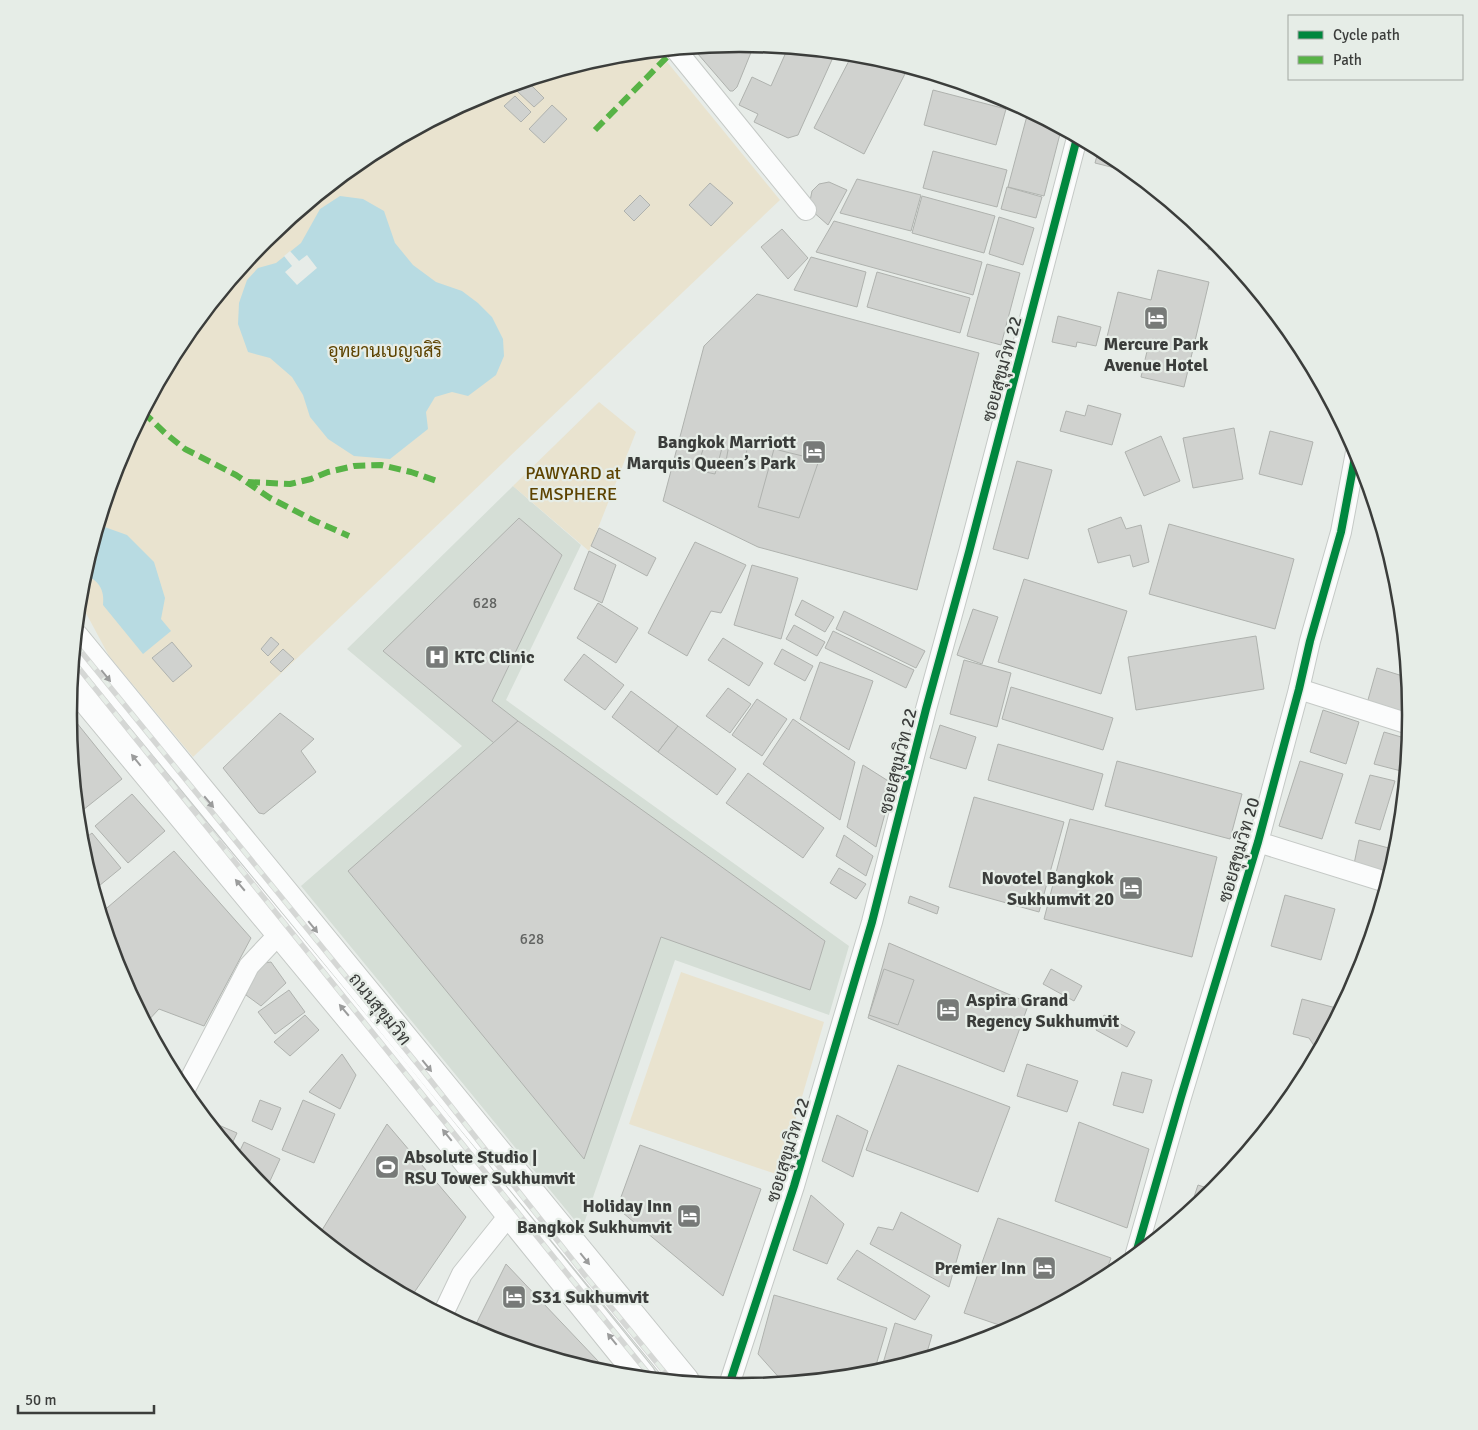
<svg xmlns="http://www.w3.org/2000/svg" width="1478" height="1430" viewBox="0 0 1478 1430" font-family="Signika,Sarabun,sans-serif">
<style>
.built{fill:#d5ded6}
.green{fill:#e9e3cf}
.water{fill:#b8dbe2}
.pier{fill:#e7ece8}
.building{fill:#d0d2cf;stroke:#afb2ae}
.lines{fill:none;stroke-linecap:round;stroke-linejoin:round}
.street-casing{stroke:#c5c9c6;stroke-width:22}
.primary-casing{stroke:#c5c9c6;stroke-width:30}
.street{stroke:#fbfcfc;stroke-width:20}
.primary{stroke:#fbfcfc;stroke-width:28}
.rail-casing{stroke:#d5d7d5;stroke-width:5.5}
.rail{stroke:#e6ede7;stroke-width:4;stroke-dasharray:11;stroke-linecap:butt}
.quiet{stroke:#57b346;stroke-width:6;stroke-dasharray:12 6;stroke-linecap:butt}
.cycleway-casing{stroke:#e6ede7;stroke-width:11}
.cycleway{stroke:#00873e;stroke-width:8}
.oneway{fill:#9b9c9c}
.labels{text-anchor:middle;dominant-baseline:central;stroke-width:4.5;stroke-linejoin:round;paint-order:stroke}
.number-label{font-size:15px;fill:#626462}
.poi-label{font-size:18px;font-weight:bold;fill:#3b3d3b;stroke:#e6ede7;text-anchor:end}
.park-label{font-size:18px;fill:#5d4300;stroke:#e6ede7}
.street-label{font-size:18px;fill:#3b3d3b;stroke:#e6ede7}
.rim{fill:none;stroke:#3b3d3b;stroke-width:2.5}
</style>
<rect width="100%" height="100%" fill="#e7ece8"/>
<path class="built" d="M513,486L581,545L506,700L849,946L829,1015L675,960L582,1229L301,886L462,746L347,649Z"/>
<g class="green">
<path d="M659,52L780,200L193,757L109,656L79,600L81,584L119,458L181,342L265,240L366,157L482,95L608,57Z"/>
<path d="M599,402L636,432L589,551L513,486Z"/>
<path d="M681,972L824,1022L779,1175L629,1124Z"/>
</g>
<g class="water">
<path d="M340,196L363,199L384,211L395,243L413,265L436,282L462,291L478,303L492,317L503,339L504,356L496,375L468,396L452,392L435,397L426,412L428,429L390,459L354,456L328,439L310,417L303,395L292,377L270,358L248,352L238,324L239,303L247,280L258,268L276,263L301,243L320,209Z"/>
<path d="M99,525L127,535L154,562L165,598L161,619L171,631L143,654L103,605C105,589 98,580 84,574Z"/>
</g>
<path class="pier" d="M290,251L299,261L307,255L317,268L297,285L285,272L292,266L284,256Z"/>
<g class="building">
<path d="M739,44L754,45L737,87L733,91H730L698,54L696,48Z"/>
<path d="M783,48L835,53L798,135L788,138L754,122L758,114L739,105L752,77L771,86L787,50Z"/>
<path d="M852,55L870,57L908,68L864,154L814,128Z"/>
<path d="M527,81L544,98L534,107L517,91Z"/>
<path d="M933,90L1006,109L996,145L924,125Z"/>
<path d="M515,96L531,112L521,122L504,106Z"/>
<path d="M552,105L567,119L544,143L529,129Z"/>
<path d="M1028,112L1061,130L1044,196L1008,187Z"/>
<path d="M933,151L1007,170L997,207L923,188Z"/>
<path d="M1098,152L1112,157L1124,167L1123,170L1095,163Z"/>
<path d="M857,179L921,195L911,231L840,213Z"/>
<path d="M829,182L847,190L828,225L811,210L810,201L812,191L819,184Z"/>
<path d="M710,183L733,203L711,226L689,205Z"/>
<path d="M1007,187L1042,197L1036,218L1001,209Z"/>
<path d="M640,195L650,205L634,221L624,211Z"/>
<path d="M922,196L995,216L984,253L912,233Z"/>
<path d="M999,217L1034,228L1023,265L989,254Z"/>
<path d="M834,221L982,262L973,295L816,252Z"/>
<path d="M782,229L808,258L788,279L761,247Z"/>
<path d="M1210,238L1214,241L1224,253L1208,249Z"/>
<path d="M811,257L866,272L857,307L794,290Z"/>
<path d="M987,264L1020,273L1001,345L967,336Z"/>
<path d="M1158,270L1209,282L1184,387L1141,377L1148,347L1107,337L1118,292L1151,300Z"/>
<path d="M877,272L970,298L960,333L867,307Z"/>
<path d="M757,294L979,353L917,590L758,547L663,501L704,346Z"/>
<path d="M1058,316L1101,327L1096,346L1077,342L1076,347L1052,342Z"/>
<path d="M1088,405L1121,414L1112,445L1060,431L1066,411L1085,416Z"/>
<path d="M1234,428L1243,479L1193,488L1183,438Z"/>
<path d="M1270,431L1313,442L1302,485L1259,474Z"/>
<path d="M1161,436L1180,481L1144,496L1125,452Z"/>
<path d="M730,439L749,442L743,466L726,461Z"/>
<path d="M706,441L722,448L715,474L696,470Z"/>
<path d="M774,449L819,460L799,518L758,507Z"/>
<path d="M1017,461L1052,470L1028,559L993,549Z"/>
<path d="M1121,517L1126,529L1141,525L1149,562L1133,567L1130,555L1098,563L1088,529Z"/>
<path d="M519,518L562,555L492,701L518,721L494,743L383,651Z"/>
<path d="M1169,524L1294,559L1275,629L1149,594Z"/>
<path d="M599,528L656,558L647,576L591,546Z"/>
<path d="M695,542L746,565L721,613L711,611L687,656L648,633Z"/>
<path d="M589,551L616,565L602,603L574,589Z"/>
<path d="M752,565L798,578L781,639L734,625Z"/>
<path d="M1024,579L1127,611L1101,694L998,662Z"/>
<path d="M802,600L834,617L825,632L795,615Z"/>
<path d="M598,603L638,628L616,663L577,638Z"/>
<path d="M973,609L998,617L982,664L957,655Z"/>
<path d="M844,611L925,651L916,668L836,629Z"/>
<path d="M1400,611L1402,628L1396,626Z"/>
<path d="M794,625L825,642L817,656L786,639Z"/>
<path d="M833,631L914,670L906,688L825,648Z"/>
<path d="M1256,636L1264,689L1136,710L1128,657Z"/>
<path d="M271,637L279,644L268,656L261,649Z"/>
<path d="M723,638L763,663L749,686L708,660Z"/>
<path d="M172,642L192,666L173,682L152,658Z"/>
<path d="M283,649L294,659L281,672L270,662Z"/>
<path d="M782,649L813,666L805,681L774,664Z"/>
<path d="M584,654L624,685L605,710L564,680Z"/>
<path d="M964,660L1011,673L997,727L950,714Z"/>
<path d="M820,662L873,681L849,750L800,719Z"/>
<path d="M1377,668L1406,677L1410,715L1366,707Z"/>
<path d="M1011,687L1113,718L1103,750L1002,719Z"/>
<path d="M728,688L751,704L730,733L706,716Z"/>
<path d="M631,691L678,726L658,752L612,717Z"/>
<path d="M757,699L787,719L762,756L732,735Z"/>
<path d="M1323,710L1359,722L1346,764L1310,752Z"/>
<path d="M68,712L122,779L83,810L76,801Z"/>
<path d="M280,713L314,739L301,751L316,772L264,814L259,813L223,768Z"/>
<path d="M793,719L855,762L840,820L763,764Z"/>
<path d="M518,721L825,941L810,990L661,937L584,1159L348,871Z"/>
<path d="M940,725L976,737L966,769L930,758Z"/>
<path d="M678,726L736,769L717,795L658,752Z"/>
<path d="M1384,732L1408,739L1405,772L1374,764Z"/>
<path d="M998,744L1103,774L1093,810L988,780Z"/>
<path d="M1117,761L1242,794L1230,839L1105,806Z"/>
<path d="M1300,761L1343,774L1322,839L1279,826Z"/>
<path d="M863,765L893,784L876,847L847,827Z"/>
<path d="M748,773L824,828L803,858L726,803Z"/>
<path d="M1370,775L1395,781L1380,830L1355,823Z"/>
<path d="M132,794L165,831L128,863L95,826Z"/>
<path d="M974,797L1064,822L1039,912L949,887Z"/>
<path d="M1401,811L1398,840L1394,839Z"/>
<path d="M1070,819L1217,857L1192,957L1044,919Z"/>
<path d="M92,833L121,868L94,890L80,842Z"/>
<path d="M844,835L873,856L866,876L836,856Z"/>
<path d="M1359,840L1396,850L1389,874L1354,864Z"/>
<path d="M174,851L251,938L204,1026L159,1009L146,1023L119,972L101,913Z"/>
<path d="M839,868L866,884L856,899L830,883Z"/>
<path d="M1285,895L1335,909L1321,960L1271,946Z"/>
<path d="M910,896L939,907L937,914L908,903Z"/>
<path d="M889,943L1029,1003L1004,1072L868,1018Z"/>
<path d="M271,962L286,983L261,1006L246,995L258,964Z"/>
<path d="M884,969L914,980L898,1025L869,1015Z"/>
<path d="M1051,969L1082,986L1074,1001L1043,984Z"/>
<path d="M289,990L305,1012L275,1034L258,1012Z"/>
<path d="M1302,999L1340,1009L1317,1050L1309,1038L1293,1034Z"/>
<path d="M305,1015L319,1030L290,1056L274,1042Z"/>
<path d="M1104,1015L1135,1032L1127,1047L1096,1030Z"/>
<path d="M342,1054L356,1075L340,1109L309,1092Z"/>
<path d="M1027,1064L1078,1081L1067,1112L1017,1096Z"/>
<path d="M898,1065L1010,1107L978,1192L866,1150Z"/>
<path d="M1122,1072L1152,1080L1143,1113L1113,1105Z"/>
<path d="M260,1100L281,1108L272,1130L252,1121Z"/>
<path d="M303,1100L335,1114L314,1163L282,1150Z"/>
<path d="M837,1115L868,1131L853,1177L822,1161Z"/>
<path d="M207,1120L237,1133L230,1148Z"/>
<path d="M1079,1122L1149,1149L1127,1228L1055,1201Z"/>
<path d="M387,1124L466,1217L411,1297L366,1273L319,1235Z"/>
<path d="M244,1142L280,1159L269,1183L252,1175L237,1157Z"/>
<path d="M640,1145L761,1189L723,1296L617,1208Z"/>
<path d="M1198,1185L1213,1190L1190,1209Z"/>
<path d="M811,1195L844,1224L827,1264L793,1250Z"/>
<path d="M901,1212L961,1245L949,1287L870,1244L878,1227L893,1230Z"/>
<path d="M998,1218L1111,1258L1104,1277L1008,1328L964,1313Z"/>
<path d="M857,1250L930,1296L915,1320L837,1279Z"/>
<path d="M506,1264L598,1361L602,1371L482,1335L473,1330Z"/>
<path d="M774,1295L887,1328L874,1372L783,1382L758,1354Z"/>
<path d="M895,1323L932,1335L926,1356L881,1370Z"/>
</g>
<g class="lines">
<defs>
<g id="street">
<path d="M676,50L806,210"/>
<path d="M1299,689L1409,724"/>
<path d="M1258,842L1386,882"/>
<path d="M184,1091L249,966L280,933"/>
<path d="M1136,1253L1181,1097L1258,842L1299,689L1310,641L1341,532L1356,452"/>
<path d="M443,1314L462,1274L510,1214"/>
<path d="M729,1385L794,1186L872,922L926,709L969,552L1077,138"/>
</g>
<g id="primary">
<path d="M75,638L685,1381"/>
<path d="M71,681L397,1074L642,1377"/>
</g>
</defs>
<use href="#street" class="street-casing"/>
<use href="#primary" class="primary-casing"/>
<use href="#street" class="street"/>
<use href="#primary" class="primary"/>
<defs>
<g id="rail">
<path d="M75,644L424,1072L583,1273L670,1379"/>
<path d="M73,661L573,1281L652,1378"/>
</g>
</defs>
<use href="#rail" class="rail-casing"/>
<use href="#rail" class="rail"/>
<g class="quiet">
<path d="M595,130L674,50"/>
<path d="M143,412L165,433L185,449L236,475L270,498L315,521L349,536"/>
<path d="M248,482L290,484L311,479L328,472L354,466L381,465L411,472L440,482"/>
</g>
<defs>
<g id="cycleway">
<path d="M1136,1253L1181,1097L1258,842L1299,689L1310,641L1341,532L1356,452"/>
<path d="M729,1385L794,1186L872,922L926,709L969,552L1077,138"/>
</g>
</defs>
<use href="#cycleway" class="cycleway-casing"/>
<use href="#cycleway" class="cycleway"/>
</g>
<defs><path id="oneway-solid" d="M-6-.8H1V-3.2L6.5 0L1 3.2V.8H-6Z" transform="scale(1.25)"/></defs>
<g class="oneway">
<use href="#oneway-solid" transform="translate(106 676) rotate(51)"/>
<use href="#oneway-solid" transform="translate(136 760) rotate(-129)"/>
<use href="#oneway-solid" transform="translate(209 802) rotate(50)"/>
<use href="#oneway-solid" transform="translate(240 885) rotate(-130)"/>
<use href="#oneway-solid" transform="translate(313 927) rotate(51)"/>
<use href="#oneway-solid" transform="translate(344 1010) rotate(-130)"/>
<use href="#oneway-solid" transform="translate(427 1066) rotate(51)"/>
<use href="#oneway-solid" transform="translate(447 1135) rotate(-129)"/>
<use href="#oneway-solid" transform="translate(585 1259) rotate(51)"/>
<use href="#oneway-solid" transform="translate(612 1339) rotate(-129)"/>
</g>
<defs>
<symbol id="hotel-square" viewBox="-11 -11 22 22"><rect x="-9" y="-9" width="18" height="18" rx="4" fill="#777a78" stroke="#e6ede7"/><path d="M-6-4.5h1.5V1H6V5H4.5V3h-9V5H-6ZM-4 0a1.8 1.8 0 1 1 3.6 0ZM.5 0V-2.5h3Q6-2.5 6 0Z" fill="#fff"/></symbol>
<symbol id="hospital-square" viewBox="-11 -11 22 22"><rect x="-9" y="-9" width="18" height="18" rx="4" fill="#777a78" stroke="#e6ede7"/><path d="M-5-5h3v3.5h4V-5h3V5h-3V1.5h-4V5h-3Z" fill="#fff"/></symbol>
<symbol id="stadium-square" viewBox="-11 -11 22 22"><rect x="-9" y="-9" width="18" height="18" rx="4" fill="#777a78" stroke="#e6ede7"/><path d="M0-5a6.5 5 0 1 0 0 10a6.5 5 0 1 0 0-10ZM-3.5-1.8h7v3.6h-7Z" fill="#fff"/></symbol>
</defs>
<g fill-rule="evenodd">
<use href="#hotel-square" x="1142" y="304" width="28" height="28"/>
<use href="#hotel-square" x="800" y="438" width="28" height="28"/>
<use href="#hospital-square" x="423" y="643" width="28" height="28"/>
<use href="#hotel-square" x="1117" y="874" width="28" height="28"/>
<use href="#hotel-square" x="934" y="996" width="28" height="28"/>
<use href="#stadium-square" x="373" y="1153" width="28" height="28"/>
<use href="#hotel-square" x="675" y="1202" width="28" height="28"/>
<use href="#hotel-square" x="1030" y="1254" width="28" height="28"/>
<use href="#hotel-square" x="500" y="1283" width="28" height="28"/>
</g>
<g class="labels">
<g class="number-label">
<text x="485" y="603">628</text>
<text x="532" y="939">628</text>
</g>
<g class="poi-label">
<text x="1156" y="344" text-anchor="middle">Mercure Park<tspan x="1156" dy="21">Avenue Hotel</tspan></text>
<text x="796" y="442">Bangkok Marriott<tspan x="796" dy="21">Marquis Queen’s Park</tspan></text>
<text x="454" y="657" text-anchor="start">KTC Clinic</text>
<text x="1114" y="878">Novotel Bangkok<tspan x="1114" dy="21">Sukhumvit 20</tspan></text>
<text x="966" y="1000" text-anchor="start">Aspira Grand<tspan x="966" dy="21">Regency Sukhumvit</tspan></text>
<text x="404" y="1157" text-anchor="start">Absolute Studio |<tspan x="404" dy="21">RSU Tower Sukhumvit</tspan></text>
<text x="672" y="1206">Holiday Inn<tspan x="672" dy="21">Bangkok Sukhumvit</tspan></text>
<text x="1026" y="1268">Premier Inn</text>
<text x="532" y="1297" text-anchor="start">S31 Sukhumvit</text>
</g>
<g class="park-label">
<text x="385" y="351">อุทยานเบญจสิริ</text>
<text x="573" y="473">PAWYARD at<tspan x="573" dy="21">EMSPHERE</tspan></text>
</g>
<g class="street-label">
<text transform="translate(1002 369) rotate(-75)">ซอยสุขุมวิท 22</text>
<text transform="translate(898 761) rotate(-76)">ซอยสุขุมวิท 22</text>
<text transform="translate(1239 850) rotate(-74)">ซอยสุขุมวิท 20</text>
<text transform="translate(380 1009) rotate(51)">ถนนสุขุมวิท</text>
<text transform="translate(788 1150) rotate(-73)">ซอยสุขุมวิท 22</text>
</g>
</g>
<path d="M0 0H1478V1430H0ZM739 52H740A662 662 0 0 1 1402 714V716A662 662 0 0 1 740 1378H739A662 662 0 0 1 77 716V714A662 662 0 0 1 739 52Z" fill="#e6ede7" fill-rule="evenodd"/>
<path class="rim" d="M739 52H740A662 662 0 0 1 1402 714V716A662 662 0 0 1 740 1378H739A662 662 0 0 1 77 716V714A662 662 0 0 1 739 52Z"/>
<rect x="1288" y="15" width="175" height="65" fill="#e6ede7" stroke="#a2a7a2"/>
<rect x="1298" y="31" width="25" height="8" fill="#00873e" stroke="#a2a7a2"/>
<text x="1333" y="40" font-size="15" fill="#3b3d3b">Cycle path</text>
<rect x="1298" y="56" width="25" height="8" fill="#57b346" stroke="#a2a7a2"/>
<text x="1333" y="65" font-size="15" fill="#3b3d3b">Path</text>
<path d="M18 1405v8h136v-8" fill="none" stroke="#3b3d3b" stroke-width="2.5"/>
<text x="25" y="1405" font-size="15" fill="#3b3d3b" stroke="#e6ede7" stroke-width="4" paint-order="stroke">50 m</text>
</svg>
